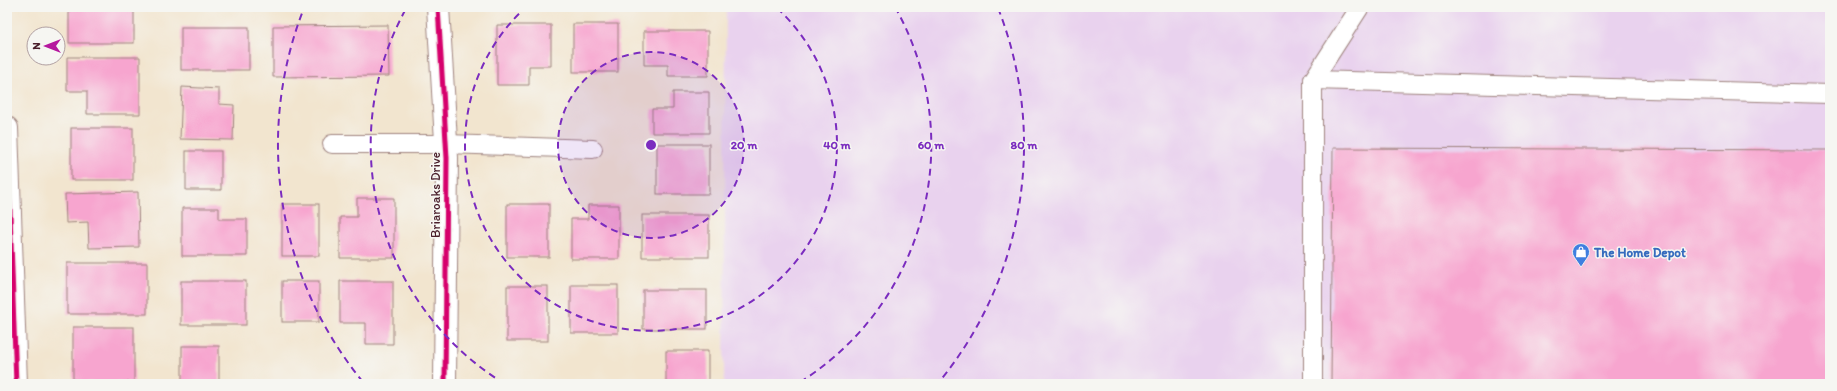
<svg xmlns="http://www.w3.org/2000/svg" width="1837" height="391" viewBox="0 0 1837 391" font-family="Itim,sans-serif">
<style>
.built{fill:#e9d2ee}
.building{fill:#f7a5cf}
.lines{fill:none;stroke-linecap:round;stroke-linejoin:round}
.service-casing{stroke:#9e827d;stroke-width:20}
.minor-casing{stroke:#9e827d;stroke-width:24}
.service{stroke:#fff;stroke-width:18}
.minor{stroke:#fff;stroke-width:22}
.cycleway-casing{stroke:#f6f6f2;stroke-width:8}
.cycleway{stroke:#d6006c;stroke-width:5}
.ring{fill:none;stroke:#7b2cbf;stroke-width:2;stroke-dasharray:7 5}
.labels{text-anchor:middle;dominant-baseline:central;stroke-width:3;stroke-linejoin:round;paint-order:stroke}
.street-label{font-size:13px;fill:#4a1f2b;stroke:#f6f6f2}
.shop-label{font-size:13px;font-weight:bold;fill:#366cbe;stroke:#f6f6f2;text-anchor:start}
.centre{fill:#7b2cbf;stroke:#f6f6f2;stroke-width:2}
.ring-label{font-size:12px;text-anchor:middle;font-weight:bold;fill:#7b2cbf;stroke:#f6f6f2;stroke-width:3;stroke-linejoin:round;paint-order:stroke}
</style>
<rect width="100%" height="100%" fill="#f6f6f2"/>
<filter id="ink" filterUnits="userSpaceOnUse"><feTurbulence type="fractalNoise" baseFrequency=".025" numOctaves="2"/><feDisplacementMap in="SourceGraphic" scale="8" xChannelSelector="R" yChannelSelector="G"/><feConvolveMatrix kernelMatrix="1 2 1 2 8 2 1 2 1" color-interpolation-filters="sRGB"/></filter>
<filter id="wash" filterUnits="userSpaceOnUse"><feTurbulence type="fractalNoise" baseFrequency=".012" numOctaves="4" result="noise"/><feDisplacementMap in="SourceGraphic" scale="16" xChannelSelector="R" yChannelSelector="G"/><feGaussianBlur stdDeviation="0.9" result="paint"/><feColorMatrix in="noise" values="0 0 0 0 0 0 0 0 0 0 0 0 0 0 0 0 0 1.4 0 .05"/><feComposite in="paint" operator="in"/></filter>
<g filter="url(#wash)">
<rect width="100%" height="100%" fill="#f2e5cf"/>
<path class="built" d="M726,7H1830V384H724Z"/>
<g id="blocks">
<g class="building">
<rect x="69" y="7" width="65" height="36"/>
<rect x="573" y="24" width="45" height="48"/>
<path d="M388,25L389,76L273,77V26Z"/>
<path d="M497,25H551V66H529V85H497Z"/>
<rect x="181" y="27" width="68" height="43"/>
<path d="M644,31H708V76H668V65H644Z"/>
<path d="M67,57H140V114H87V91H67Z"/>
<path d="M182,87L219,89V104L234,105L233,140L180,139Z"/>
<path d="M673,92H709V133H652V109H673Z"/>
<rect x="71" y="128" width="62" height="52"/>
<rect x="657" y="144" width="52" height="50"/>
<path d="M1333,148L1830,150V384H1331Z"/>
<rect x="186" y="151" width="35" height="39"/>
<path d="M138,192L139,247L89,248L88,222L66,223L65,194Z"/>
<path d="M357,198H394V258H340V217H357Z"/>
<rect x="282" y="204" width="37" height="52"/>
<rect x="507" y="204" width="42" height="53"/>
<path d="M588,205H619V259H571V219H588Z"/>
<path d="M182,208H219V219H247V256H182Z"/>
<rect x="642" y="215" width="67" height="42"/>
<rect x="67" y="263" width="80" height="51"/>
<rect x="181" y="281" width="65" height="44"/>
<rect x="282" y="281" width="37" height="41"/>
<path d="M340,281H393V344H366V323H340Z"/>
<rect x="571" y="285" width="47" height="48"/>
<rect x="507" y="286" width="41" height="55"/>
<rect x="643" y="290" width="64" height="39"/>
<rect x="73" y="327" width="61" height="55"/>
<rect x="182" y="346" width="37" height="38"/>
<rect x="666" y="351" width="42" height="33"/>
</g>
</g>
</g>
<g filter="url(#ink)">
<use href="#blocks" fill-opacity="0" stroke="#9e827d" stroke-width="1"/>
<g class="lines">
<defs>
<g id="service">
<path d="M1313,80L1830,94"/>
<path d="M332,144H446L593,149"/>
<path d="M1313,384V80L1360,7"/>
</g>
<g id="minor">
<path d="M438,7L447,158L445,384"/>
<path d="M7,128L16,384"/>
</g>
</defs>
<use href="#service" class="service-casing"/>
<use href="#minor" class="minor-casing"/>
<use href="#service" class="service"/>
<use href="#minor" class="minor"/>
<defs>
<g id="cycleway">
<path d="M438,7L447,158L445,384"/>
<path d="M7,128L16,384"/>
</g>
</defs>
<use href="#cycleway" class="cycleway-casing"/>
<use href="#cycleway" class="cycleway"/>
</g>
</g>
<circle cx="651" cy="145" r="93" fill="#7b2cbf" fill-opacity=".12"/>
<g class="ring">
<circle cx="651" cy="145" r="93"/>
<path d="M777 8A186 186 0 1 1 525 8"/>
<path d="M505 384A280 280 0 0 1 407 7M895 7A280 280 0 0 1 797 384"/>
<path d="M363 382A373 373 0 0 1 304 8M998 8A373 373 0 0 1 939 382"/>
</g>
<defs>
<symbol id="shop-pin" viewBox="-11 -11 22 30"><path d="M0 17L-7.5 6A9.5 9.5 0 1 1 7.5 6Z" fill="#3f7fe0" stroke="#f6f6f2"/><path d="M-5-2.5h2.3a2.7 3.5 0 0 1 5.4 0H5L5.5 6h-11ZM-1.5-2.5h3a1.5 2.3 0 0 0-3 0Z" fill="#fff"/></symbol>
</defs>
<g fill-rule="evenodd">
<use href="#shop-pin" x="1571" y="242" width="20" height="27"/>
</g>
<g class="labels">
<g class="street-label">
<text transform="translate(435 195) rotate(-90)">Briaroaks Drive</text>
</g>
<g class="shop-label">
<text x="1594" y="252">The Home Depot</text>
</g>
</g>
<circle cx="651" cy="145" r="6" class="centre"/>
<g class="ring-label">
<text x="744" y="149">20 m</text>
<text x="837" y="149">40 m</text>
<text x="931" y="149">60 m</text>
<text x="1024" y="149">80 m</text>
</g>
<rect width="1837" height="391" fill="none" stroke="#f6f6f2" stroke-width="24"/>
<g transform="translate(46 46) rotate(270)"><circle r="19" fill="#f6f6f2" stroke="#b1a0a2"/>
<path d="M0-3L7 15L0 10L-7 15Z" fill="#b5179e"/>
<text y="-6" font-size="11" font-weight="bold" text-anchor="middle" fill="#4a1f2b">N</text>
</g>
</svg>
